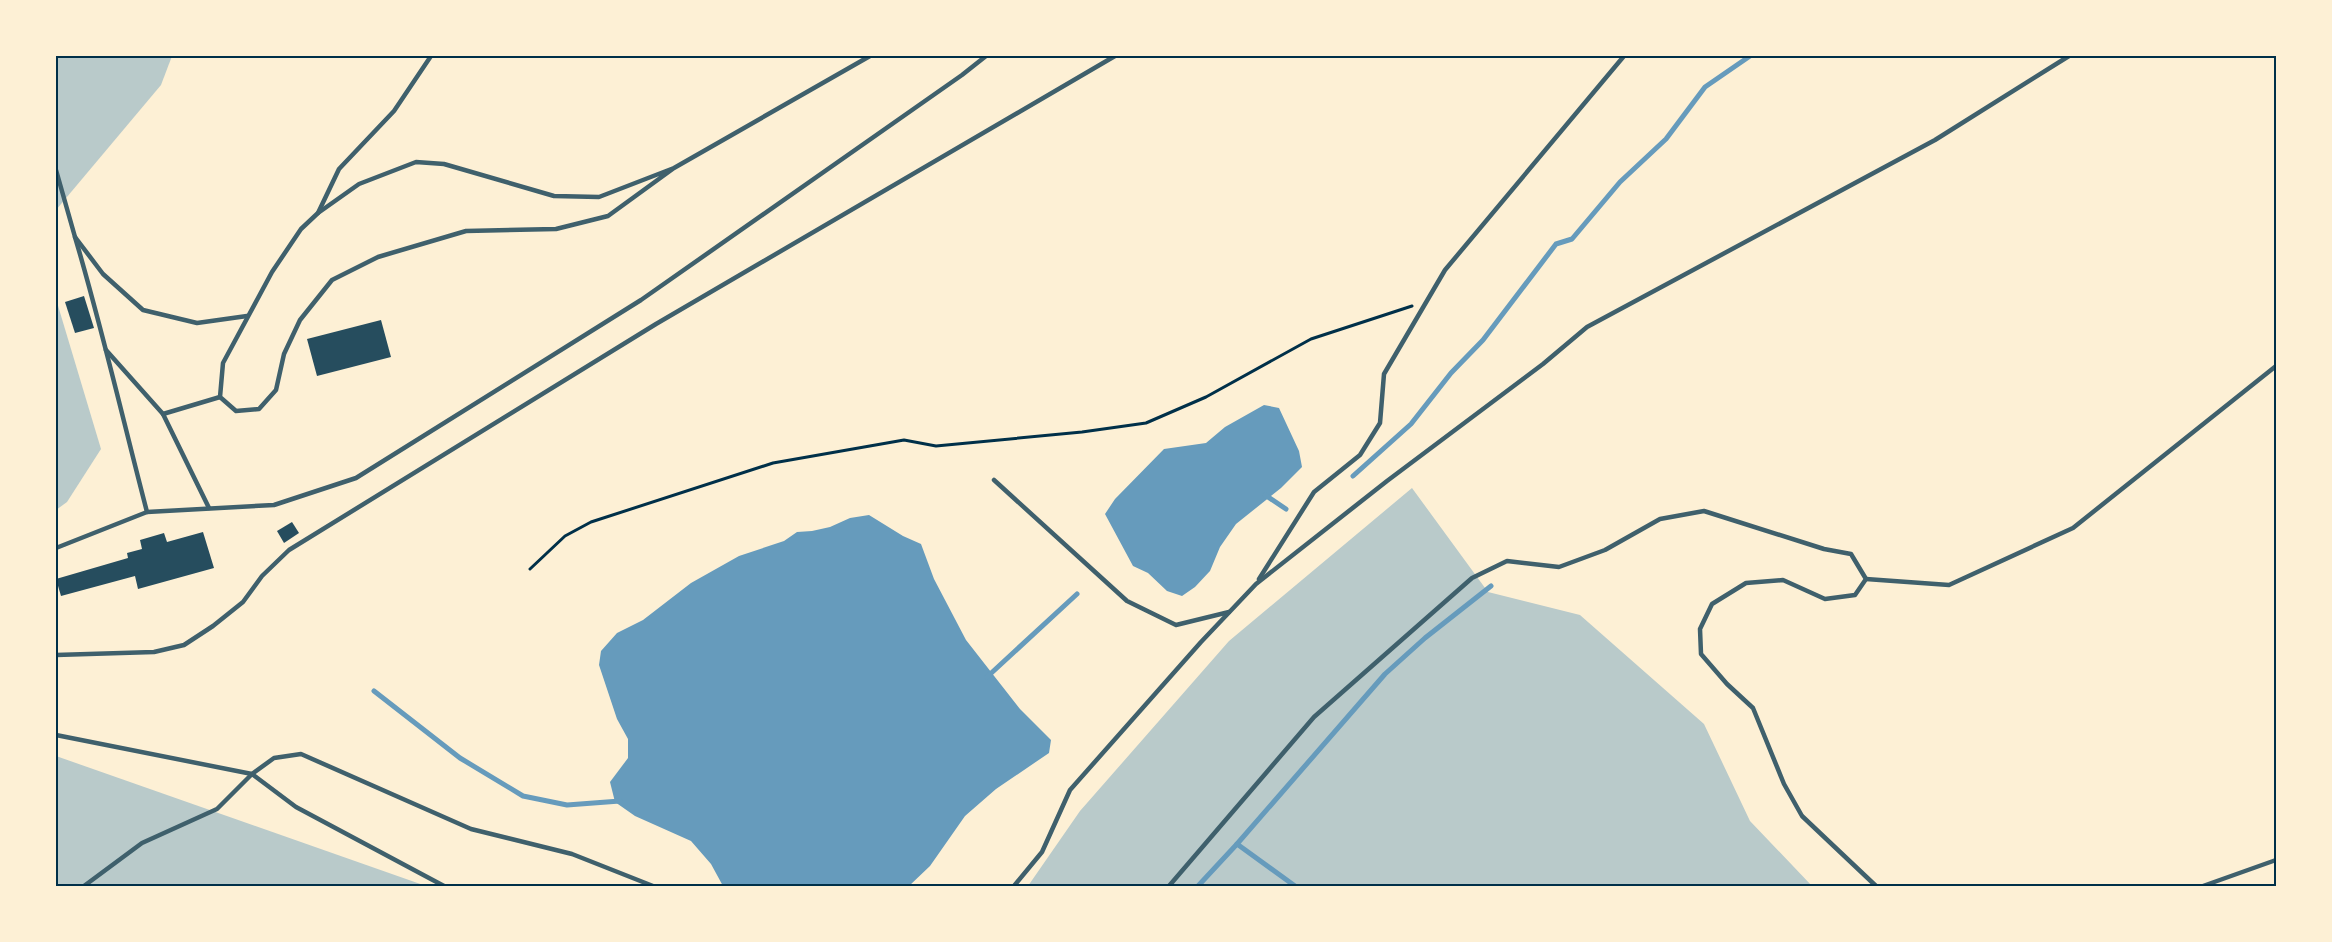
<svg xmlns="http://www.w3.org/2000/svg" width="2332" height="942" font-family="Jost,sans-serif">
  <style>
    .green { fill: #b9caca }
    .water { fill: #669bbc }
    .lines { fill: none; stroke-linecap: round; stroke-linejoin: round }
    .stream { stroke: #669bbc; stroke-width: 5 }
    .building { fill: #264d5e }
    .path { stroke: #003049; stroke-width: 3 }
    .service { stroke: #3f606c; stroke-width: 4.5 }
    .neatline { fill: none; stroke: #003049; stroke-width: 2 }
  </style>
  <rect width="100%" height="100%" fill="#fdf0d5"/>
  <g class="green">
    <polygon points="56,56 172,56 161,85 56,210"/>
    <polygon points="56,299 101,449 67,502 56,510"/>
    <polygon points="1412,488 1488,592 1580,615 1704,724 1750,821 1812,886 1028,886 1080,811 1229,641"/>
    <polygon points="56,756 426,886 56,886"/>
  </g>
  <g class="water">
    <polygon points="1264,405 1279,408 1299,451 1302,467 1281,488 1236,524 1220,547 1210,571 1195,587 1182,596 1167,591 1148,573 1133,566 1105,514 1115,499 1164,449 1206,443 1225,427"/>
    <polygon points="869,515 903,536 921,544 934,579 966,640 1020,709 1051,740 1049,753 996,789 965,816 930,866 909,886 723,886 711,864 691,841 635,816 615,802 610,782 628,758 628,739 617,719 599,665 601,651 617,633 643,620 691,583 739,556 784,541 797,532 812,531 830,527 850,518"/>
  </g>
  <g class="lines">
    <g class="stream">
      <polyline points="1353,476 1411,424 1451,373 1483,340 1556,244 1572,239 1620,182 1666,139 1705,87 1750,56"/>
      <polyline points="1265,495 1286,509"/>
      <polyline points="987,677 1077,594"/>
      <polyline points="374,691 460,758 523,796 567,805 620,801"/>
      <polyline points="1237,844 1385,674 1425,638 1491,586"/>
      <polyline points="1198,886 1237,844 1295,886"/>
    </g>
  </g>
  <g class="building">
    <polygon points="84,296 94,328 75,333 65,302"/>
    <polygon points="381,320 391,357 317,376 307,339"/>
    <polygon points="292,522 299,533 284,543 277,531"/>
    <polygon points="203,532 214,568 138,589 135,576 61,596 56,579 128,558 127,553 142,549 140,540 164,533 167,542"/>
  </g>
  <g class="lines">
    <polyline class="path" points="530,569 565,536 591,522 773,463 904,440 936,446 1082,432 1146,423 1206,397 1311,339 1412,306"/>
    <g class="service">
      <polyline points="674,168 599,197 554,196 444,164 416,162 359,184 318,213 301,229 272,272 223,363 220,397 236,411 259,409 276,390 284,354 300,320 332,280 378,257 466,231 556,229 608,216 674,168 870,56"/>
      <polyline points="56,170 75,237 103,274 143,310 197,323 247,316"/>
      <polyline points="318,213 339,169 394,111 431,56"/>
      <path d="M75 237C102 328 123 420 147 512"/>
      <polyline points="106,350 163,414 209,508"/>
      <polyline points="163,414 220,397"/>
      <polyline points="994,480 1127,601 1176,625 1229,612"/>
      <polyline points="56,548 147,512 274,505 356,478 641,300 962,75 986,56"/>
      <polyline points="1259,579 1314,492 1360,455 1380,423 1384,374 1445,270 1624,56"/>
      <polyline points="1866,579 1949,585 2073,528 2276,366"/>
      <polyline points="56,655 154,652 184,645 213,626 243,602 262,576 289,550 656,324 1115,56"/>
      <polyline points="56,735 252,774 296,807 444,886"/>
      <polyline points="84,886 142,843 217,809 252,774 274,758 301,754 471,829 572,854 653,886"/>
      <polyline points="1014,886 1042,852 1070,790 1201,642 1256,584 1387,481 1543,364 1587,327 1935,140 2069,56"/>
      <polyline points="1169,886 1314,717 1472,578 1507,561 1559,567 1605,550 1660,519 1704,511 1824,549 1851,554 1866,579 1855,595 1825,599 1783,580 1746,583 1712,604 1700,629 1701,654 1727,684 1753,708 1784,784 1802,816 1876,886"/>
      <polyline points="2203,886 2276,860"/>
    </g>
  </g>
  <rect width="2332" height="942" fill="none" stroke="#fdf0d5" stroke-width="114"/>
  <rect x="57" y="57" width="2218" height="828" class="neatline"/>
</svg>
